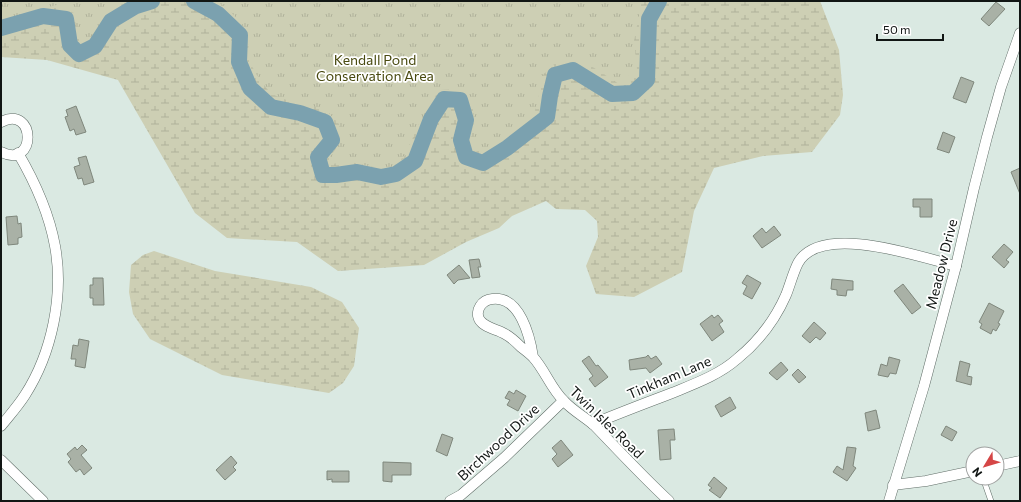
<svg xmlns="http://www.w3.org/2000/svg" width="1021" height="502" font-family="Commissioner,sans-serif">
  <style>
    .wetland { fill: url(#wetland-marsh) }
    .park { fill: url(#park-tufts) }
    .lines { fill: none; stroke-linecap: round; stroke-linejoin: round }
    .river { stroke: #7ba1af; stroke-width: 16 }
    .building { fill: #a9b1a6; stroke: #7f877c }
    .service-casing { stroke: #616e68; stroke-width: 6 }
    .minor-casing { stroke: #616e68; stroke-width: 11 }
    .service { stroke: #fff; stroke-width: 5 }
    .minor { stroke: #fff; stroke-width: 10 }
    .labels { text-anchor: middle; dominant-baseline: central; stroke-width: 3.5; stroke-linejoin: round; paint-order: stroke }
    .park-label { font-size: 14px; fill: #494a10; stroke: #fff }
    .street-label { font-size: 14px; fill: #111614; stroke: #fff }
  </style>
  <defs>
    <pattern id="wetland-marsh" width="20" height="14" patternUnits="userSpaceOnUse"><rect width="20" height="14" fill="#cdcfb4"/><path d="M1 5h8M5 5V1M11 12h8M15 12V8" fill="none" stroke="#afb19a"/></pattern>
    <pattern id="park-tufts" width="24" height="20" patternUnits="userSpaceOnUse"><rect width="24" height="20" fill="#cdcfb4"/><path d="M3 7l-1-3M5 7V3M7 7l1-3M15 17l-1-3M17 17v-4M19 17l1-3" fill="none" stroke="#afb19a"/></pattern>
  </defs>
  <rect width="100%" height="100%" fill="#dae9e2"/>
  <g class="wetland">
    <polygon points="11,1 820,1 839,50 843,95 840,115 812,152 763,156 714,168 694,211 682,272 634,297 596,294 586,266 598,237 597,221 585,210 556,209 546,201 512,216 499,228 466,242 424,265 338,271 297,242 227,238 195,213 118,80 47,60 1,57 1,6"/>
    <polygon points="154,251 215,271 311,287 342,302 359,328 354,366 343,383 329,393 222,375 150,339 133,314 129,292 131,265 143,255"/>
  </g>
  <g class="park">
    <polygon points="1,1 131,1 119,6 100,23 93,36 85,43 77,32 74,13 56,5 1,21"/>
    <polygon points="214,1 642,1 641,5 634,41 637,69 619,84 585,62 556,62 541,77 538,103 532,118 497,143 475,152 469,145 474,122 472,98 458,89 440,90 428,106 416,130 406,154 393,167 374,167 345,161 333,164 330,157 340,143 339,124 325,109 292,102 271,94 256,74 247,56 250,37 240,22 225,6"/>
  </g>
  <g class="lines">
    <g class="river">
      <polyline points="194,1 218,14 240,35 239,62 250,88 271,107 300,113 325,122 332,140 318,157 323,175 336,175 357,172 381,177 396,174 415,161 431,119 444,99 460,100 466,120 461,140 466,157 483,163 507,148 547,117 550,96 555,75 573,70 612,94 633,93 647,80 649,19 659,1"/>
      <polyline points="1,28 43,16 66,19 70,45 79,54 95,46 111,21 136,6 152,1"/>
    </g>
  </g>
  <g class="building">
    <polygon points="996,2 1005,9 989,26 981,19"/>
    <polygon points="961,77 974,82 966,103 953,98"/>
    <polygon points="76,106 86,132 76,135 74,129 70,131 65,117 68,116 66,110"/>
    <polygon points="943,132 955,137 949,153 937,149"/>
    <polygon points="86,156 94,182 84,185 82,178 78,179 74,167 80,165 78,158"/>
    <polygon points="1020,168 1020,194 1011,172"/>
    <polygon points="913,199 932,199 932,217 920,217 920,207 913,207"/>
    <polygon points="17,216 18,224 21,223 22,237 18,238 18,244 8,245 6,217"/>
    <polygon points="774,226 781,235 762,248 753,236 762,228 766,233"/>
    <polygon points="1004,244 1013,252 1006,260 1009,262 1004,268 992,257"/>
    <polygon points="479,259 481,267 478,267 480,277 472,278 469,260"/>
    <polygon points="459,265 470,278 458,280 454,284 447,275"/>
    <polygon points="747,275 761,283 752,299 743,294 747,286 742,283"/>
    <polygon points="93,278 103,278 104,305 93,305 93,298 90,298 90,285 93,285"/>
    <polygon points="832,279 853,281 853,290 847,290 846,296 837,295 837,290 831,289"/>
    <polygon points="903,284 921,307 912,314 894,291"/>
    <polygon points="989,303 1004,311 998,323 1000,324 996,331 993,329 991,334 980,328 982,324 979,322"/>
    <polygon points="712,315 714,318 718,315 723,321 719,324 724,332 712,341 700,324"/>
    <polygon points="814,322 826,333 820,340 816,337 810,343 802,336"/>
    <polygon points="79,339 89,341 85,368 75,366 76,359 71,359 73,345 78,346"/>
    <polygon points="648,355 651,359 656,356 662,364 650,373 646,368 630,370 629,360 646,357"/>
    <polygon points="589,356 596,366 598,365 608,377 595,387 589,379 593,376 582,361"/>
    <polygon points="889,357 900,360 896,374 890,373 888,377 878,375 881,364 887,366"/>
    <polygon points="960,361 970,364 967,376 972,377 971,385 956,381"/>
    <polygon points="781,362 788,370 777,380 769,373"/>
    <polygon points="798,369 806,377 799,383 792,375"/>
    <polygon points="516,390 526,396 518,411 507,405 510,400 505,398 509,391 514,394"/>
    <polygon points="730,397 736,408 721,417 715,406"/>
    <polygon points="876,410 880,428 868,431 865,413"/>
    <polygon points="946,426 957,432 952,441 941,435"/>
    <polygon points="674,429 675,440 670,440 671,459 660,460 658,430"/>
    <polygon points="442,434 453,438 447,456 436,451"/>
    <polygon points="561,440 573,455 558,467 552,459 557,454 552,448"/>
    <polygon points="82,445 87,450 81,455 92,468 84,475 80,469 76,472 68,462 71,459 67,454 75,447 77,450"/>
    <polygon points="847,447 856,448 853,466 856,468 847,481 833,472 837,466 843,470"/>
    <polygon points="231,456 237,463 233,467 236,470 225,480 216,470"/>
    <polygon points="383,462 411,463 411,475 392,475 392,482 383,481"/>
    <polygon points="327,471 349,471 349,482 332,482 332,479 327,480"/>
    <polygon points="714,477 727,488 720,498 709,490 712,488 708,485"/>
  </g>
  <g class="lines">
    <g class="service-casing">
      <polyline id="service" points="983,478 991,501"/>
    </g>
    <g class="minor-casing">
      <g id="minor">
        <path d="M1 122C36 104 37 170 1 152"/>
        <path d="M533 357C530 337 520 295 492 299 482 300 475 310 479 319 484 328 497 329 505 334 511 337 516 342 521 347 525 350 529 353 533 357 545 370 551 389 564 401 573 411 585 417 595 426 619 451 643 477 669 501"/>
        <path d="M593 424C619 413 646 403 672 393 694 384 719 375 737 359 758 342 775 320 786 295 790 285 793 273 798 263 821 222 920 257 956 266"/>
        <path d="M1 426C9 416 18 406 25 395 52 353 64 295 55 246 49 213 35 182 18 153"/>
        <polyline points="1,460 43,501"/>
        <polyline points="997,466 1020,461"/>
        <polyline points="893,485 926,481 973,471"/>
        <polyline points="450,501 461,495 504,458 563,401"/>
        <polyline points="889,501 924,386 956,266 974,188 987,137 1001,87 1020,33"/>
      </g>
    </g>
    <use href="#service" class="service"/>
    <use href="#minor" class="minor"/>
  </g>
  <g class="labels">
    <g class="park-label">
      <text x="375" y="59">Kendall Pond<tspan x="375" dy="16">Conservation Area</tspan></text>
    </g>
    <g class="street-label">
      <text transform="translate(941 264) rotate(-76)">Meadow Drive</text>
      <text transform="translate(669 377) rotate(-23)">Tinkham Lane</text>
      <text transform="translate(607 422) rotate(44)">Twin Isles Road</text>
      <text transform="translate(498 442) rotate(-43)">Birchwood Drive</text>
    </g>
  </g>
  <rect width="1021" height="502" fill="none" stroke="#111614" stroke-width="4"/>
  <g transform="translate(985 466) rotate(232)"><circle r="19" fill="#ffffff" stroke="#a0a2a1"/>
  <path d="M0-3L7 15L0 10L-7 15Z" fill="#d54646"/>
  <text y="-6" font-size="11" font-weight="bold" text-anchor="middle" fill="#111614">N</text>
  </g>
  <path d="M877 34v6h66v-6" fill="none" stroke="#111614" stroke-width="2"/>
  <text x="883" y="34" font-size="12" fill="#111614" stroke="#ffffff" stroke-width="3" paint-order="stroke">50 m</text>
</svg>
